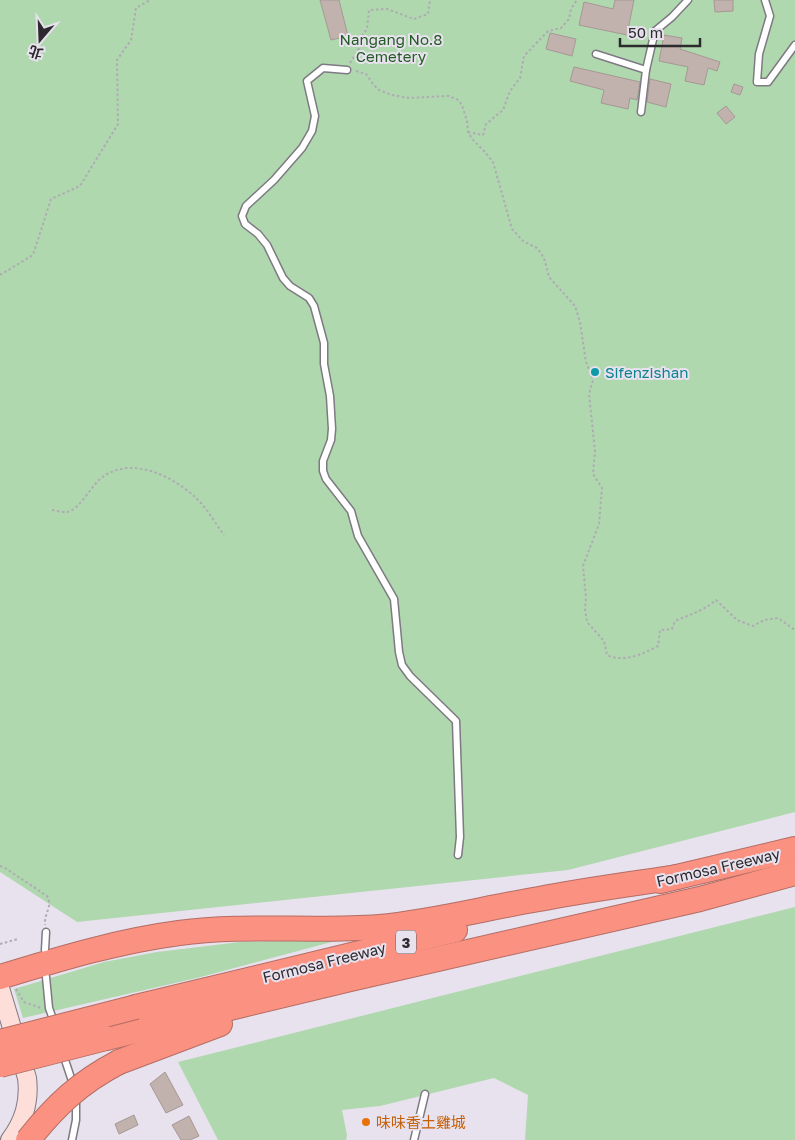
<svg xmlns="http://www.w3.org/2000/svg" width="795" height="1140" font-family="'Golos Text','Noto Sans TC',sans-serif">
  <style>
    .green { fill: #b0d8ae }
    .building { fill: #c1b2ae; stroke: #a69894 }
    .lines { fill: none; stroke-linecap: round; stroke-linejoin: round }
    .service-casing { stroke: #7f7984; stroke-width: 9 }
    .secondary-casing { stroke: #7f7984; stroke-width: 20 }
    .motorway-casing { stroke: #b36d64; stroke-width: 26 }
    .path { stroke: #afaab4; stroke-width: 2; stroke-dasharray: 2.5 2.5; stroke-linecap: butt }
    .service { stroke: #fff; stroke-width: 6 }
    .secondary { stroke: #feded9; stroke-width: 18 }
    .motorway { stroke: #fb9181; stroke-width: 24 }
    .motorway-bridge-casing { stroke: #b36d64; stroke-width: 26; stroke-linecap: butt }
    .motorway-bridge { stroke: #fb9181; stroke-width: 24 }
    .culture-dot { fill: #0f9aa8; stroke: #e8e2ee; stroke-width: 2 }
    .food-dot { fill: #e8710a; stroke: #e8e2ee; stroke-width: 2 }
    .labels { text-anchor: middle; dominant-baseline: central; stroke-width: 4; stroke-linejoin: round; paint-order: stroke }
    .shield { fill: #e8e2ee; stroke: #646168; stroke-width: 1 }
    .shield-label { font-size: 14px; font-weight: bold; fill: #2c2a2e }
    .park-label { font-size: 15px; fill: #225b23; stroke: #e8e2ee }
    .culture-label { font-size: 15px; fill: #0d838f; stroke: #e8e2ee; text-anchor: start }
    .street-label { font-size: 15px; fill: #2c2a2e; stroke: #e8e2ee }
    .food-label { font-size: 15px; fill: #c56008; stroke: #e8e2ee; text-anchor: start }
  </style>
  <rect width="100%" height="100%" fill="#e8e2ee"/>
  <g class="green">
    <polygon points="0,0 795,0 795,812 568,870 77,922 0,872"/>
    <polygon points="795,907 795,1140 525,1140 528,1095 494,1078 380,1106 342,1110 347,1135 346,1140 218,1140 178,1062"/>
    <polygon points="339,940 197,978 23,1018 14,989 104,962 157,952 240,942"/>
  </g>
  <g class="building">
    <polygon points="320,0 339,0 348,36 331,40"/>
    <polygon points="615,0 634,0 627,35 579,25 584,2 613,9"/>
    <polygon points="714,0 733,0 733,11 715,12"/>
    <polygon points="550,33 576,39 572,56 546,49"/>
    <polygon points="664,35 682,38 680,49 720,62 717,71 708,68 704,85 685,81 688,67 659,61"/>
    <polygon points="574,67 640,82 637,100 630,98 628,109 601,103 604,90 570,81"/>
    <polygon points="650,79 671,84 666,107 647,102"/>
    <polygon points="734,84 743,87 740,95 731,92"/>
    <polygon points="726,106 735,117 726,124 717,113"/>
    <polygon points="165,1072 183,1105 166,1113 150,1084"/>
    <polygon points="134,1115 138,1125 119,1134 115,1124"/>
    <polygon points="189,1116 199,1136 190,1140 181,1140 172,1125"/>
  </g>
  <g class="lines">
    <g class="service-casing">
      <g id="service">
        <polyline points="765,0 770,16 759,54 757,82 768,82 795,45"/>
        <polyline points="596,54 646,70"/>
        <polyline points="347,70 323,68 307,81 315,116 312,131 302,148 274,180 246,206 242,216 245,224 258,234 267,245 283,278 290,286 309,298 314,306 324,343 324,364 330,396 332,429 331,440 323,461 323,471 326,479 351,511 358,536 394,599 399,652 402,665 410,676 456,721 460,837 458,855"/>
        <polyline points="641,112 646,70 655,31 672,17 688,0"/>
        <polyline points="45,950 46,932"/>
        <polyline points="46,977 49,1008 54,1022"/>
        <polyline points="63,1054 74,1087"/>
        <polyline points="72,1140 76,1120 76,1097"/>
        <polyline points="414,1140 425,1094"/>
      </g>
    </g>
    <g class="secondary-casing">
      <path id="secondary" d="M0 988 27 1078C30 1102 24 1121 10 1140"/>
    </g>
    <g class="motorway-casing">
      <g id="motorway">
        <polyline points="660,881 795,849"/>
        <path d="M0 977C59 959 118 941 179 933 245 924 313 932 379 927 433 922 485 908 539 899 584 890 631 884 677 877"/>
        <polyline points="136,1007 455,930"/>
        <polyline points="106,1038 350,979 700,899 795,873"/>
        <polyline points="119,1062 220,1024"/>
      </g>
    </g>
    <g class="path">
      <polyline points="350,63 360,47 361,37 367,29 369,10 387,9 414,19 428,14 430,0"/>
      <path d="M356 71 366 74 373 84 379 90 392 95 409 98 449 96 458 100 462 105 467 121 468 132 472 139 484 151 493 162 512 229 523 241 537 248 544 258 549 277 575 306 580 322 586 362 593 380 589 394 595 451 593 474 602 488 599 524 583 566 586 598 585 609 587 622 604 641 607 655C624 663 643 654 658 646L660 630 672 629 675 621C691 614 703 611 716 600L737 620 753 626 764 620 778 618 795 630"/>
      <polyline points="468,132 483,135 486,124 503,110 510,91 520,78 524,56 548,31 561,28 569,19 571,9 577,0"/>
      <polyline points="0,275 33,255 51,199 80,186 118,124 117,60 131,40 136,8 150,0"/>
      <path d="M52 510C57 511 63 512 67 512 78 511 91 487 99 480 128 454 172 475 196 498 207 508 215 523 224 535"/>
      <path d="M0 866 5 868 47 896C53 907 44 913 45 925"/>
      <polyline points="0,944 18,939"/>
      <polyline points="16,989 24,1002 41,1008"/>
    </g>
    <use href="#service" class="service"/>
    <use href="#secondary" class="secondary"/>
    <use href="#motorway" class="motorway"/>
    <g class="motorway-bridge-casing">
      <g id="motorway-bridge">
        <polyline points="0,1042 136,1007"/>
        <polyline points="0,1065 106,1038"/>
        <path d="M28 1140C56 1105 79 1083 119 1062"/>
      </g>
    </g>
    <use href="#motorway-bridge" class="motorway-bridge"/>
  </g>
  <circle class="culture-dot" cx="595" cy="372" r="5"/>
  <circle class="food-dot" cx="366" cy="1122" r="5"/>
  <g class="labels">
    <rect class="shield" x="396" y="930.5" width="20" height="23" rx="4"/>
    <g class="shield-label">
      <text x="406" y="942">3</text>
    </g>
    <g class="park-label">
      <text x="391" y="39">Nangang No.8<tspan x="391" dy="17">Cemetery</tspan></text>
    </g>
    <g class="culture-label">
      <text x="605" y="372">Sifenzishan</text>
    </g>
    <g class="street-label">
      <text transform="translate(718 867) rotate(-13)">Formosa Freeway</text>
      <text transform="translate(324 962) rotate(-14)">Formosa Freeway</text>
    </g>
    <g class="food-label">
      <text x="376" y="1122">味味香土雞城</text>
    </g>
  </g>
  <g transform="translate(40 40) rotate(199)" stroke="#e8e2ee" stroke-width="4" paint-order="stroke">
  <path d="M0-4L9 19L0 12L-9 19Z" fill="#2c2a2e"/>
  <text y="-8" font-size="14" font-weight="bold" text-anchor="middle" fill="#2c2a2e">北</text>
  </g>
  <path d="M620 38v8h80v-8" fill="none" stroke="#2c2a2e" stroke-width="2.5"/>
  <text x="628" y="38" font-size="15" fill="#2c2a2e" stroke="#e8e2ee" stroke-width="4" paint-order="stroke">50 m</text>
</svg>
